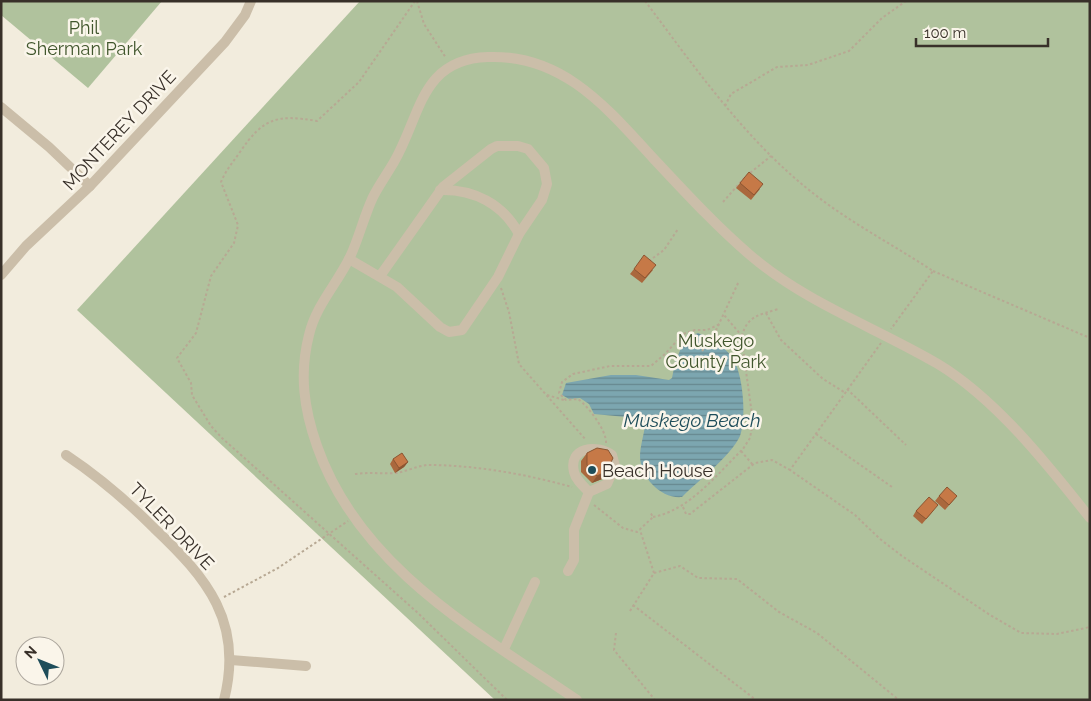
<svg xmlns="http://www.w3.org/2000/svg" width="1091" height="701" font-family="Raleway,sans-serif">
  <style>
    .park { fill: #b0c29d }
    .water { fill: url(#water-rules) }
    .lines { fill: none; stroke-linecap: round; stroke-linejoin: round }
    .path { stroke: #b7a893; stroke-width: 2; stroke-dasharray: 2.5 2.5; stroke-linecap: butt }
    .minor { stroke: #cbbea9; stroke-width: 10 }
    .wall { fill: #aa683d }
    .shaded-wall { fill: #8b5532 }
    .building { fill: #c67947; stroke: #8b5532 }
    .poi-dot { fill: #1e4d5a; stroke: #faf5ea; stroke-width: 2 }
    .labels { text-anchor: middle; dominant-baseline: central; stroke-width: 5; stroke-linejoin: round; paint-order: stroke }
    .park-label { font-size: 18px; fill: #40562c; stroke: #faf5ea }
    .street-label { font-size: 18px; fill: #383029; stroke: #faf5ea }
    .poi-label { font-size: 18px; fill: #383029; stroke: #faf5ea; text-anchor: start }
    .water-label { font-size: 19px; font-style: italic; fill: #1e4d5a; stroke: #faf5ea }
  </style>
  <defs>
    <pattern id="water-rules" width="6" height="5" patternUnits="userSpaceOnUse" patternTransform="scale(1.25)"><rect width="6" height="5" fill="#7ca6b0"/><path d="M0 2.5h6" fill="none" stroke="#67888f"/></pattern>
  </defs>
  <rect width="100%" height="100%" fill="#f2ecdd"/>
  <g class="park">
    <polygon points="1,1 162,1 88,88 1,15"/>
    <polygon points="360,1 1090,1 1090,700 495,700 77,310"/>
  </g>
  <path class="water" d="M698 333C708 337 725 347 732 357 743 372 747 418 740 436 730 457 699 480 682 497 661 499 641 478 640 457 640 446 644 435 645 425L626 417 594 414 589 404 580 398 569 399 562 395 566 383 611 375H636L669 380 672 378 675 363 685 338Z"/>
  <g class="lines">
    <g class="path">
      <path d="M415 1 359 82 317 121C277 114 263 118 240 152 233 162 226 170 221 182L238 225 234 243 211 276 196 333 177 358 191 383 192 395 211 426 222 438 419 614 507 700"/>
      <polyline points="417,1 424,24 446,58"/>
      <path d="M645 1C697 70 748 144 818 197 853 224 895 246 933 271L891 329"/>
      <polyline points="725,106 731,94 777,67 808,65 849,51 882,18 906,1"/>
      <polyline points="723,202 745,177 771,156"/>
      <polyline points="649,261 664,250 678,229"/>
      <polyline points="933,271 1090,338"/>
      <polyline points="501,288 509,312 519,364 586,440"/>
      <polyline points="766,313 781,340 823,379 844,392"/>
      <path d="M742 336C747 316 759 315 778 309"/>
      <polyline points="881,343 790,470 855,515 880,539 902,556 990,615 1021,633 1057,634 1090,627"/>
      <polyline points="702,351 711,341 739,281"/>
      <polyline points="847,389 906,445"/>
      <polyline points="547,395 564,400"/>
      <polyline points="816,434 892,487"/>
      <path d="M606 443C607 431 588 406 578 399L566 400 559 393 562 382 573 374 610 366H651L666 353 683 334 695 330H707L720 324"/>
      <polyline points="741,451 753,465"/>
      <path d="M355 474C369 472 383 474 397 473 407 471 417 466 427 465 475 465 525 474 572 487"/>
      <polyline points="594,505 623,528 637,532 653,517 650,512"/>
      <polyline points="683,507 686,514 690,514 755,463 772,460 790,470"/>
      <path d="M653 517C690 510 717 474 743 449L750 438 753 422 743 349 742 336 724 315"/>
      <polyline points="654,573 680,566 698,578 737,579 779,612 817,633 899,700"/>
      <polyline points="224,597 278,568 348,521"/>
      <polyline points="633,605 756,700"/>
      <polyline points="630,611 654,573 640,530"/>
      <polyline points="616,633 614,650 655,700"/>
    </g>
    <g class="minor">
      <polyline points="1,107 49,147 90,186"/>
      <path d="M440 190C474 189 503 204 519 234"/>
      <polyline points="349,259 397,287 440,327 449,332 462,330 498,277 519,234 542,200 547,184 544,168 528,149 518,146 497,146 491,149 443,187 380,276"/>
      <polyline points="1,275 26,246 90,186 225,42 245,15 251,1"/>
      <path d="M66 455C99 477 126 500 154 528 207 578 244 622 224 700"/>
      <path d="M568 571 574 560V530L589 492 607 484 615 466 612 455C597 444 568 447 574 472 576 480 583 486 589 492"/>
      <polyline points="504,649 535,582"/>
      <polyline points="231,660 306,666"/>
      <path d="M577 700C476 631 359 567 317 446 304 409 299 374 309 335 316 305 337 284 350 257 359 238 364 216 373 197 379 185 387 174 394 162 421 116 420 59 488 57 563 54 607 108 653 158 684 191 716 226 750 255 806 303 875 327 938 364 996 399 1048 465 1090 518"/>
    </g>
  </g>
  <g class="wall">
    <polygon points="740,183 760,189 751,200 736,188"/>
    <polygon points="634,269 653,270 642,283 630,274"/>
    <polygon points="587,453 602,479 592,483 581,472 581,461"/>
    <polygon points="393,459 408,462 404,467 395,473 390,464"/>
    <polygon points="939,496 957,496 945,510 935,501"/>
    <polygon points="934,510 922,524 913,516 916,511"/>
  </g>
  <g class="shaded-wall">
    <polygon points="408,462 404,467 395,473 399,468"/>
    <polygon points="607,471 602,479 592,483 597,476"/>
  </g>
  <g class="building">
    <polygon points="749,172 763,184 754,195 740,183"/>
    <polygon points="644,255 656,265 645,278 634,269"/>
    <polygon points="597,448 608,450 613,458 607,471 597,476 587,465 587,453"/>
    <polygon points="402,453 408,462 399,468 393,459"/>
    <polygon points="947,487 957,496 949,505 939,496"/>
    <polygon points="929,497 938,505 926,519 916,511"/>
  </g>
  <circle class="poi-dot" cx="592" cy="470" r="5"/>
  <g class="labels">
    <g class="park-label">
      <text x="84" y="27">Phil<tspan x="84" dy="21">Sherman Park</tspan></text>
      <text x="716" y="340">Muskego<tspan x="716" dy="21">County Park</tspan></text>
    </g>
    <g class="street-label">
      <text transform="translate(119 130) rotate(-47)">MONTEREY DRIVE</text>
      <text transform="translate(172 526) rotate(46)">TYLER DRIVE</text>
    </g>
    <g class="poi-label">
      <text x="602" y="470">Beach House</text>
    </g>
    <g class="water-label">
      <text x="692" y="420">Muskego Beach</text>
    </g>
  </g>
  <rect width="1091" height="701" fill="none" stroke="#383029" stroke-width="5"/>
  <g transform="translate(40 661) rotate(313)"><circle r="24" fill="#faf5ea" stroke="#aca69d"/>
  <path d="M0-4L9 19L0 12L-9 19Z" fill="#1e4d5a"/>
  <text y="-8" font-size="14" font-weight="bold" text-anchor="middle" fill="#383029">N</text>
  </g>
  <path d="M916 38v8h132v-8" fill="none" stroke="#383029" stroke-width="2.5"/>
  <text x="924" y="38" font-size="15" fill="#383029" stroke="#faf5ea" stroke-width="4" paint-order="stroke">100 m</text>
</svg>
